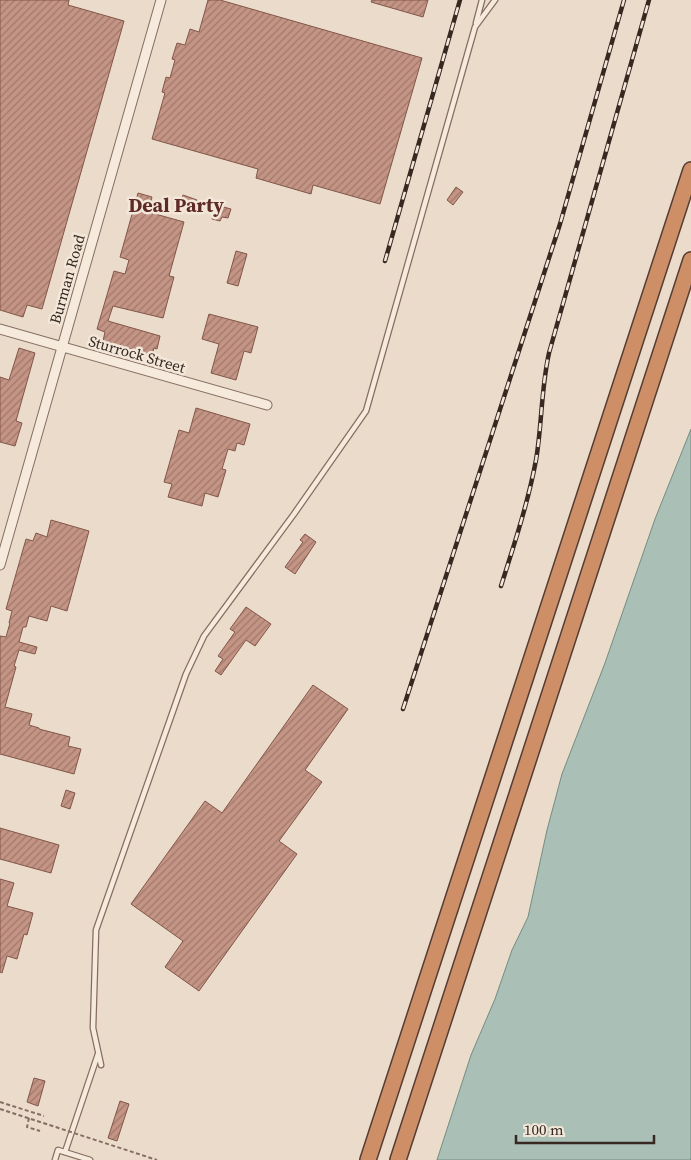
<svg xmlns="http://www.w3.org/2000/svg" width="691" height="1160" font-family="'Source Serif 4',serif">
  <style>
    .water { fill: #aabfb6; stroke: #728d82 }
    .building { fill: url(#building-hatch); stroke: #825649 }
    .lines { fill: none; stroke-linecap: round; stroke-linejoin: round }
    .service-casing { stroke: #856e61; stroke-width: 7 }
    .minor-casing { stroke: #856e61; stroke-width: 11 }
    .motorway-casing { stroke: #543d34; stroke-width: 18 }
    .path { stroke: #856e61; stroke-width: 2; stroke-dasharray: 4 2.5; stroke-linecap: butt }
    .service { stroke: #f6eadd; stroke-width: 4.5 }
    .minor { stroke: #f6eadd; stroke-width: 9 }
    .motorway { stroke: #cf8f66; stroke-width: 15 }
    .rail-casing { stroke: #372922; stroke-width: 4.5 }
    .rail { stroke: #f2e7d9; stroke-width: 2.5; stroke-dasharray: 8; stroke-linecap: butt }
    .path-bridge { stroke: #856e61; stroke-width: 2; stroke-dasharray: 4 2.5; stroke-linecap: butt }
    .labels { text-anchor: middle; dominant-baseline: central; stroke-width: 5; stroke-linejoin: round; paint-order: stroke }
    .street-label { font-size: 15px; fill: #372922; stroke: #f2e7d9 }
    .district-label { font-size: 20px; font-weight: bold; fill: #5f2926; stroke: #f2e7d9 }
  </style>
  <defs>
    <pattern id="building-hatch" width="6" height="6" patternUnits="userSpaceOnUse" patternTransform="scale(1.25)"><rect width="6" height="6" fill="#c49485"/><path d="M-1 1l2-2M0 6l6-6M5 7l2-2" fill="none" stroke="#a0796c"/></pattern>
  </defs>
  <rect width="100%" height="100%" fill="#eadbca"/>
  <polygon class="water" points="691,429 691,1160 437,1160 471,1055 495,999 512,950 528,917 547,830 562,774 605,663 655,519"/>
  <g class="building">
    <polygon points="0,0 69,0 68,5 124,21 42,309 27,305 23,317 0,310"/>
    <polygon points="208,0 220,0 422,58 380,204 313,185 311,194 256,178 258,169 152,139 165,93 162,92 166,77 170,78 175,60 172,59 177,43 185,45 190,29 199,32"/>
    <polygon points="372,0 428,0 423,17 371,2"/>
    <polygon points="456,187 463,192 453,205 447,200"/>
    <polygon points="138,193 152,197 148,212 184,222 169,276 174,277 163,318 113,306 108,321 160,336 157,349 154,348 152,355 103,341 105,332 97,329 114,271 125,274 129,260 120,257"/>
    <polygon points="183,195 197,200 194,208 180,205"/>
    <polygon points="216,205 231,209 228,218 222,217 220,221 212,219"/>
    <polygon points="236,251 247,254 238,286 227,283"/>
    <polygon points="209,314 258,327 251,353 244,351 236,380 211,373 219,344 202,339"/>
    <polygon points="19,348 35,353 16,421 22,423 15,446 0,442 0,377 9,380"/>
    <polygon points="196,408 250,424 244,445 237,443 235,451 228,449 222,469 226,470 218,497 205,493 202,506 168,497 172,484 164,482 179,430 189,433"/>
    <polygon points="51,520 89,531 67,611 51,606 47,621 29,616 26,627 23,627 19,642 37,647 35,654 19,650 14,666 16,667 5,707 32,714 29,725 39,728 39,729 70,737 68,746 81,749 74,774 0,754 0,636 6,637 10,623 9,623 12,611 6,609 26,539 33,541 36,533 47,537"/>
    <polygon points="305,534 316,542 295,574 285,567 303,542 300,540"/>
    <polygon points="246,607 271,624 255,646 246,640 221,675 215,671 223,659 218,656 235,632 230,629"/>
    <polygon points="313,685 348,709 305,770 322,782 279,841 297,854 199,991 165,967 183,941 131,904 205,801 222,813"/>
    <polygon points="66,790 75,793 70,809 61,806"/>
    <polygon points="0,828 59,845 51,873 0,859"/>
    <polygon points="0,879 14,883 7,906 33,913 27,935 24,934 17,959 7,956 2,973 0,972"/>
    <polygon points="34,1078 45,1081 38,1106 27,1102"/>
    <polygon points="120,1101 129,1104 117,1141 108,1138"/>
  </g>
  <g class="lines">
    <g class="service-casing">
      <g id="service">
        <polyline points="476,23 482,0"/>
        <polyline points="101,1065 93,1028 96,930 186,674 204,636 294,514 366,411 475,27 495,0"/>
        <polyline points="65,1152 98,1054"/>
        <polyline points="55,1160 58,1150 90,1160"/>
      </g>
    </g>
    <g class="minor-casing">
      <g id="minor">
        <polyline points="0,329 267,405"/>
        <polyline points="0,565 161,0"/>
      </g>
    </g>
    <g class="motorway-casing">
      <g id="motorway">
        <polyline points="368,1160 691,170"/>
        <polyline points="398,1160 691,260"/>
      </g>
    </g>
    <g class="path">
      <polyline points="0,1102 44,1116"/>
      <polyline points="29,1118 27,1127 40,1131"/>
    </g>
    <use href="#service" class="service"/>
    <use href="#minor" class="minor"/>
    <use href="#motorway" class="motorway"/>
    <g class="rail-casing">
      <g id="rail">
        <polyline points="385,261 460,0"/>
        <path d="M501 586C514 545 528 503 536 460 542 425 541 389 549 353L649 0"/>
        <polyline points="403,709 560,224 624,0"/>
      </g>
    </g>
    <use href="#rail" class="rail"/>
    <polyline class="path-bridge" points="0,1109 157,1160"/>
  </g>
  <g class="labels">
    <g class="street-label">
      <text transform="translate(67 279) rotate(-74)">Burman Road</text>
      <text transform="translate(137 354) rotate(16)">Sturrock Street</text>
    </g>
    <g class="district-label">
      <text x="176" y="205">Deal Party</text>
    </g>
  </g>
  <path d="M516 1135v8h138v-8" fill="none" stroke="#372922" stroke-width="2.5"/>
  <text x="524" y="1135" font-size="15" fill="#372922" stroke="#f2e7d9" stroke-width="4" paint-order="stroke">100 m</text>
</svg>
